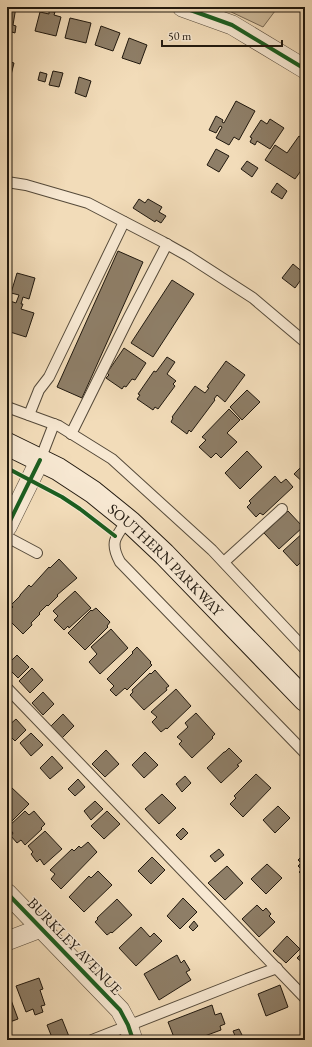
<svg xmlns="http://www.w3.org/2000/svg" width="312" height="1047" font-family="'EB Garamond',serif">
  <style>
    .green { fill: #cebb9c; stroke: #786a56 }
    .building { fill: #8e7e67; stroke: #21190f }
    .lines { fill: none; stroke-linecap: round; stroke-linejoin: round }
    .lane-casing { stroke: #554a3a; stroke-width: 12 }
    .street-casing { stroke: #554a3a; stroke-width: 20 }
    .secondary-casing { stroke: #21190f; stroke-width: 24 }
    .lane { stroke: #f7e8d2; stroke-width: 10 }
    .street { stroke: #f7e8d2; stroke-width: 19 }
    .secondary { stroke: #f7e8d2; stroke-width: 22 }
    .cycleway-casing { stroke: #f7e8d2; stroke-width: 6 }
    .cycleway { stroke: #1b5e20; stroke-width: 4 }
    .labels { text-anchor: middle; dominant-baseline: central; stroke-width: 3; stroke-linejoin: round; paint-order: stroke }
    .street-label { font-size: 15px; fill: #21190f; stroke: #f7e8d2 }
  </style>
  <rect width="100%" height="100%" fill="#f2dcb9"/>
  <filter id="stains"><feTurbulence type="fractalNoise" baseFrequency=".005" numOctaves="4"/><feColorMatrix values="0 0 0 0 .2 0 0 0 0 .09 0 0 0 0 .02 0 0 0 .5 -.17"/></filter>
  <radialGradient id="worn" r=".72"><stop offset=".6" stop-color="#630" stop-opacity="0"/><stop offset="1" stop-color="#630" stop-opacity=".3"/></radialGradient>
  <polygon class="green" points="229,7 278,7 263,27 227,10"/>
  <g class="building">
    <polygon points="7,7 16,7 13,25 16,26 15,33 12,32 10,37 7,37"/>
    <polygon points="49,11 55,12 54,15 61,17 56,36 35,31 40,12 49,14"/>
    <polygon points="70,18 91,23 86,43 65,38"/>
    <polygon points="101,26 120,33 113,51 95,45"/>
    <polygon points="129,38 147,45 140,64 122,58"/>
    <polygon points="7,61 14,63 10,79 7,78"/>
    <polygon points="53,71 63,73 59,87 49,85"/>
    <polygon points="40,72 47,74 45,82 38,80"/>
    <polygon points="79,77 91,81 86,97 75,93"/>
    <polygon points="236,101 255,111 239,140 234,137 229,145 216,138 222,127 220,126 216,133 209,130 216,116 223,120 222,122 224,123"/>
    <polygon points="270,119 284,128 270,149 257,141 255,145 250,142 252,138 250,137 261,120 267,124"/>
    <polygon points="299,136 305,140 305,165 295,179 265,160 275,145 287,153"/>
    <polygon points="216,149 229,156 219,172 207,165"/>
    <polygon points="247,161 258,168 252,177 241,169"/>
    <polygon points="277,183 287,191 282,199 271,192"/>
    <polygon points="139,199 145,203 148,199 162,207 159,212 166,216 161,223 156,220 155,222 133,208"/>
    <polygon points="118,251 143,262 82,398 57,387"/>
    <polygon points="293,264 305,274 295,288 282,278"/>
    <polygon points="17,273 35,278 29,299 23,297 21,304 23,304 21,309 34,313 26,337 7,331 7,310 10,301 16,303 19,295 11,293"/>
    <polygon points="172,280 194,294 153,357 131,343"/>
    <polygon points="124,348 146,363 135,380 132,379 126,387 124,386 122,389 106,378 109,375 107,373"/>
    <polygon points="167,357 175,362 167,374 176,381 173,384 175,386 158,409 155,407 153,410 137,399 140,395 138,394 154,371 156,372"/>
    <polygon points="226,361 245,375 225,402 217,395 214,399 215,400 191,432 189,430 187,434 171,422 173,418 172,417 195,386 205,393 209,388 207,387"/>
    <polygon points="247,390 260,402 242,420 230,407"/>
    <polygon points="229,409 240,420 227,433 237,442 221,458 216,453 211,458 199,447 206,440 202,437"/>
    <polygon points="247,451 262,467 240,489 225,473"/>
    <polygon points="305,463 305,484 294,474"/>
    <polygon points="275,476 281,483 286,479 293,487 263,515 260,513 256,517 247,507 251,503 249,501"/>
    <polygon points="288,511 303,527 279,549 264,533"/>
    <polygon points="305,531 305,558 297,566 283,551"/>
    <polygon points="59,559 77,578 57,595 58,596 48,606 47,605 39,613 40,614 31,623 32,625 23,634 7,618 7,613 13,607 11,605 20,596 20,595 29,585 31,587 49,567 50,568"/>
    <polygon points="305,566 305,577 300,572"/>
    <polygon points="75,591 91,608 69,628 68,626 64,630 54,620 58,616 53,611"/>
    <polygon points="96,608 110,622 107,626 108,627 85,650 68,633 91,610 92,611"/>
    <polygon points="111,629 128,648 100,674 89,662 97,654 91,647"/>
    <polygon points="137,647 151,662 150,663 152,665 127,690 125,688 116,696 110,690 114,686 107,679 133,653 132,652"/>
    <polygon points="17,655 29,667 18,678 7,667 7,665"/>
    <polygon points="32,668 43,680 30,693 19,681"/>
    <polygon points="155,670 169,686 166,688 167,690 144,710 130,695 133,692 132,690 150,673 151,674"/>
    <polygon points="176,689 191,706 167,729 166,728 161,732 152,722 157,717 151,712"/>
    <polygon points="43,692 54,704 43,715 32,703"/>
    <polygon points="196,713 215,734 212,737 213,738 192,758 179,744 182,741 177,737 188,727 185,723"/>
    <polygon points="63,714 74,726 62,738 51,726"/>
    <polygon points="16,719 26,730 15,741 7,733 7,727"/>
    <polygon points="31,733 43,745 31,756 20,743"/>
    <polygon points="229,748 242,761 237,765 239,766 221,783 207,768 224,752 225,752"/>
    <polygon points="106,750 119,764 105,777 92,764"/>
    <polygon points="145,752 158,765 144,778 132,765"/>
    <polygon points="52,756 63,768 50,779 40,768"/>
    <polygon points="256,774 271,788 243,817 230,804 236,798 234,796"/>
    <polygon points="185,776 191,783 182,792 176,784"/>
    <polygon points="78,779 85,787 75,796 68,789"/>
    <polygon points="11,787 29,804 7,826 7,791"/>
    <polygon points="162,794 176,808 159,824 145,809"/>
    <polygon points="95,801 103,809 91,820 84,811"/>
    <polygon points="278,806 290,818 275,833 263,820"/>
    <polygon points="25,811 29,815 34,811 45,824 41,828 42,829 25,845 21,840 17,843 11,836 13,833 8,827"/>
    <polygon points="107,811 120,824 104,839 91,826"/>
    <polygon points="183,828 188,833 181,840 176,835"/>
    <polygon points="45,831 62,849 44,865 40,859 37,862 31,854 33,852 28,846"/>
    <polygon points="88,842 97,852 61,889 51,879 55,874 50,870 72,849 74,851 79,846 81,848"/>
    <polygon points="219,849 224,855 215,862 210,856"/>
    <polygon points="305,853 305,878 299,872 302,870 298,866 301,863 298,860"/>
    <polygon points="152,857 165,870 151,884 138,871"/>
    <polygon points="267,864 282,878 266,894 251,879"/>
    <polygon points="227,866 243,883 225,900 208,883"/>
    <polygon points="98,871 112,885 84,912 69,897 89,876 91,878"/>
    <polygon points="183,898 197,912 180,929 167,916"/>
    <polygon points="117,899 132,915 112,933 111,932 107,935 95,922 98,919 97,918"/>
    <polygon points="257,905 263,911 266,908 271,914 269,916 275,922 259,937 242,919"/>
    <polygon points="194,921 198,926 193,931 189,927"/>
    <polygon points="141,927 150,937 154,933 162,941 136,966 119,948"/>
    <polygon points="287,936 300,949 286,963 273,951"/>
    <polygon points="305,950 305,965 297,958"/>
    <polygon points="177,955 181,963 184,960 190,970 186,972 191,980 159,1000 144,974"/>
    <polygon points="39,978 43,989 40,990 45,1005 41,1006 43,1012 35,1015 33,1009 26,1012 16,986"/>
    <polygon points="280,985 288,1007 266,1016 258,994"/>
    <polygon points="7,989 18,1019 7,1023"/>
    <polygon points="212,1005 215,1015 221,1013 225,1024 220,1026 221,1030 194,1040 175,1040 168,1022"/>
    <polygon points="62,1019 70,1039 66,1040 53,1040 47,1025"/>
    <polygon points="239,1029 242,1035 236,1038 233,1031"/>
  </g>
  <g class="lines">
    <g class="lane-casing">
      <g id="lane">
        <polyline points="7,182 26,185 88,203 163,242 188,256 253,298 305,342"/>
        <polyline points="7,407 59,426 112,459 212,550 305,649"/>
        <polyline points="29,415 39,390 49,377 124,222"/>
        <polyline points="71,434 129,317 167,244"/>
        <polyline points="40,460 54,424"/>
        <path d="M128 520C116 536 109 542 120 562L305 753"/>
        <polyline points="7,537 37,553"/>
        <polyline points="224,562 282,509"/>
        <polyline points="7,688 305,998"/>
        <polyline points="92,1040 247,979 277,968"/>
      </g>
    </g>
    <g class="street-casing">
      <g id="street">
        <polyline points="182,7 232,25 305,69"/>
        <polyline points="7,527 40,460"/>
        <polyline points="7,893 120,1010 128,1025 133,1040"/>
        <polyline points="7,941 41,928"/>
      </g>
    </g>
    <g class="secondary-casing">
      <g id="secondary">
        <path id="s1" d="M7 444 58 469 93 492 130 522 164 554 305 700"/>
      </g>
    </g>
    <use href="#lane" class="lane"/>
    <use href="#street" class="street"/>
    <use href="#secondary" class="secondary"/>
    <g class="cycleway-casing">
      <g id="cycleway">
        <polyline points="182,7 232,25 305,69"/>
        <polyline points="7,468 62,497 80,509 115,536"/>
        <polyline points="7,527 40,460"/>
        <polyline points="7,893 120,1010 128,1025 133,1040"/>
      </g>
    </g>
    <use href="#cycleway" class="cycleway"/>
  </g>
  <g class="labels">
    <g class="street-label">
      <text stroke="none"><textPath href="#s1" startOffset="198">SOUTHERN PARKWAY</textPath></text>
      <text transform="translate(75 946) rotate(46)">BURKLEY AVENUE</text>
    </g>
  </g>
  <rect width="312" height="1047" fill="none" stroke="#f2dcb9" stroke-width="24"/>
  <rect x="8" y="8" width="296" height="1031" fill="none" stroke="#21190f" stroke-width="2"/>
  <rect x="12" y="12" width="288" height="1023" fill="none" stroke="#21190f"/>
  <path d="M162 40v6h120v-6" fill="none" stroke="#21190f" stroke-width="2"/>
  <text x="168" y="40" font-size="12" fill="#21190f" stroke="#f7e8d2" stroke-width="3" paint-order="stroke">50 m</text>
  <rect width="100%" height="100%" filter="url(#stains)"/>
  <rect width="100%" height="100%" fill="url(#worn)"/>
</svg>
